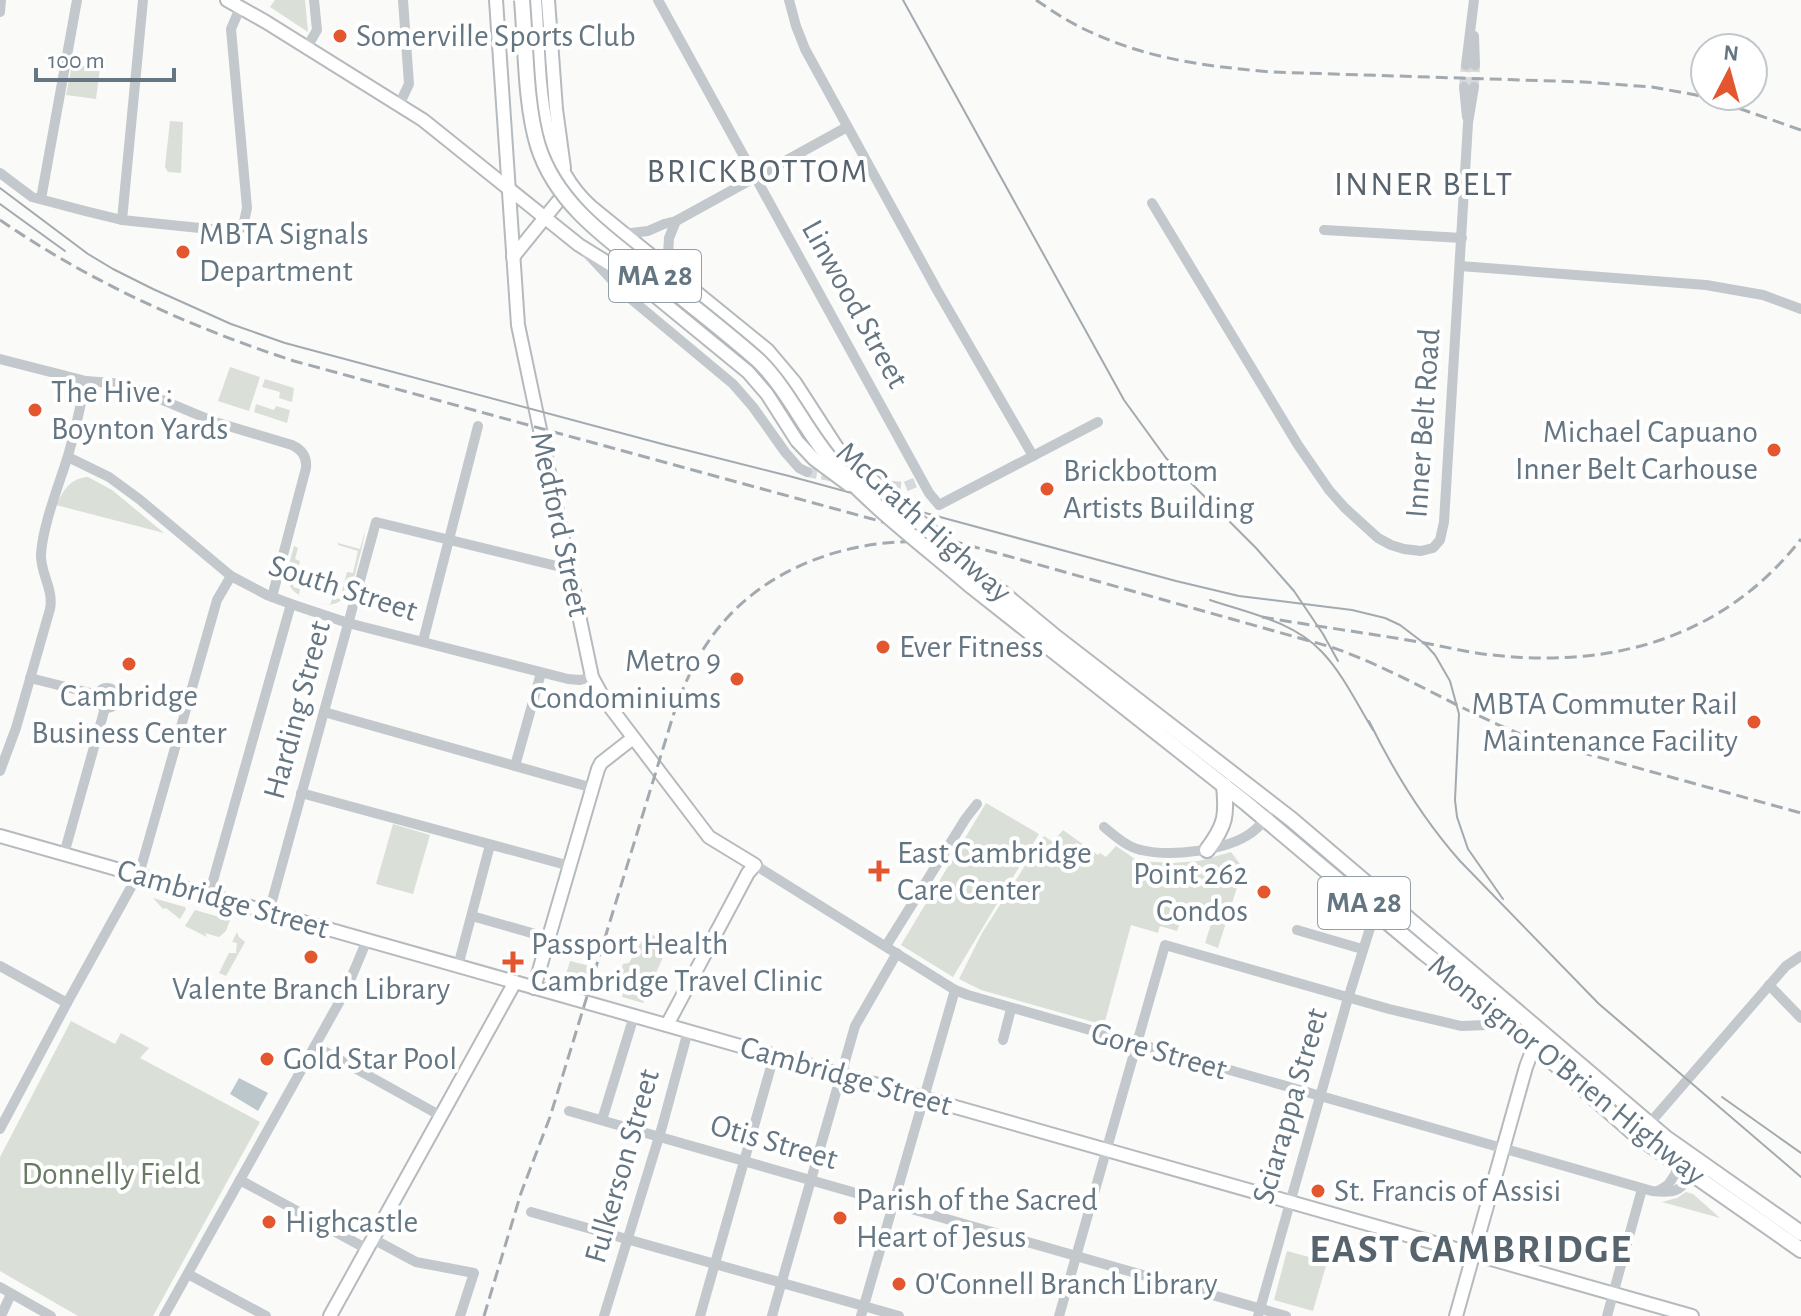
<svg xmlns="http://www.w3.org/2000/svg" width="1801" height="1316" font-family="'Alegreya Sans',sans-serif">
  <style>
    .green { fill: #dadfd7 }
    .water { fill: #bbc7cb }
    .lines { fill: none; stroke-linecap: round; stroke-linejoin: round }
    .minor-tunnel { stroke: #d5d9db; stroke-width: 10; stroke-dasharray: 10 5; stroke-linecap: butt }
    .major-casing { stroke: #b5babe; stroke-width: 16 }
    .highway-casing { stroke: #b4b9bd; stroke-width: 18 }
    .minor { stroke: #c3c8cc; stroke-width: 10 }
    .major { stroke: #fff; stroke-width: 12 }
    .highway { stroke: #fff; stroke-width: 14 }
    .tram { stroke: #a2aab0; stroke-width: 2 }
    .rail { stroke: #a2aab0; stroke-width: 3; stroke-dasharray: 12 6; stroke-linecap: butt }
    .major-bridge-casing { stroke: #b5babe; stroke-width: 16; stroke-linecap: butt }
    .highway-bridge-casing { stroke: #b4b9bd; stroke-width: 18; stroke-linecap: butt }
    .major-bridge { stroke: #fff; stroke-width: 12 }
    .highway-bridge { stroke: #fff; stroke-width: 14 }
    .poi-dot { fill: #e4572e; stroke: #fff; stroke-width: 3 }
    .labels { text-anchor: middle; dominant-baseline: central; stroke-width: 8; stroke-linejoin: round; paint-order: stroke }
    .shield { fill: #fff; stroke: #939fa8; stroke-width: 2 }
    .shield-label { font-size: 30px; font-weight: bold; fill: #657683 }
    .poi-label { font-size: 32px; fill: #657683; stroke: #fff; text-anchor: start }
    .street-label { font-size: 32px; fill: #657683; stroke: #fff }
    .park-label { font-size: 32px; fill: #687a64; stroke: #fff }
    .neighbourhood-label { font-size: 34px; letter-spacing: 2px; fill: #57646e; stroke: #fff }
    .district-label { font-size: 40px; font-weight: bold; letter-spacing: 2px; fill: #57646e; stroke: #fff }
  </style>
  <rect width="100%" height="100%" fill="#fafaf8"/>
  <g class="green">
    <polygon points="275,0 305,0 308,32 270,7"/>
    <polygon points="72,65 100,68 96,99 66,95"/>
    <polygon points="170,121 183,122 181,173 168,172 165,167"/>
    <polygon points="230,367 260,377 249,411 218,401"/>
    <polygon points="265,379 294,388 292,402 279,398 280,392 262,387"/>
    <polygon points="256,404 274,410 276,406 290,410 287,423 254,412"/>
    <path d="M88 477 112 490 164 533 56 505C64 490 70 478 88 477Z"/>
    <path d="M365 531C364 540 361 552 358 562 353 584 347 611 319 603L330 605 333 597 340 599 347 572 353 573 358 551 338 545V543L360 549Z"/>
    <path d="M294 546 298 548 295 559 300 561 293 587 300 589 299 595 309 599C278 589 288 570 294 546Z"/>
    <polygon points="986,803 1039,834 953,977 901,945"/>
    <polygon points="393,824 430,835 413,894 376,884"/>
    <polygon points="1063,830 1098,855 1100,853 1106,857 1116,846 1138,861 1173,863 1199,861 1231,852 1243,868 1218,948 1205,943 1213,918 1185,909 1177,931 1160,926 1158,933 1131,925 1104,1025 981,990 959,979 982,933 1044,836 1053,842"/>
    <polygon points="153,898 185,907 186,909 180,919 166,908 163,909"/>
    <polygon points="195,910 230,920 226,931 219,937 205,933 207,937 185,926"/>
    <polygon points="237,932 239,937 245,942 226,976 219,973 229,953 237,953 236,952 237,943 232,942"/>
    <polygon points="647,932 669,943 643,1003 622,997 623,994 615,991 623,964 629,963"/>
    <polygon points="570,961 590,966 584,987 564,981"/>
    <polygon points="71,1021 115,1044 121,1033 149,1048 140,1058 260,1122 153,1316 78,1316 0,1271 0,1157"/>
    <polygon points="1686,1192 1693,1194 1720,1218 1662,1202 1677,1198"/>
    <polygon points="1287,1251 1327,1262 1313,1311 1274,1300"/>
  </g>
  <polygon class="water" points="239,1078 268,1093 258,1111 230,1094"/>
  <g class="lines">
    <g class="minor-tunnel">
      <polyline points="1464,87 1466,65"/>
      <polyline points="1474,87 1475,65"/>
      <polyline points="807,472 836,477"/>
      <polyline points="876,484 904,487 922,480"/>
    </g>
    <g class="major-casing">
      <g id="major">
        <polyline points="227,0 266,22 423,120 579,245 637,281 748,372 767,394 797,441"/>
        <polyline points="496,0 518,325 592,677 604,699 709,837 755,865 748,873 667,1025"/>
        <polyline points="548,0 556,109 564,168"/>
        <polyline points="513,257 564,194 568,186"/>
        <polyline points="0,836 1692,1316"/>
        <polyline points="534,988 598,769 601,763 633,738"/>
        <polyline points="330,1316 515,982"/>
        <polyline points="1456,1316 1526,1067 1537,1038"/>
      </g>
    </g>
    <g class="highway-casing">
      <g id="highway">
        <path d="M534 0C540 71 532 156 591 208L767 351 794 383 836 448 860 471"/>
        <polyline points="983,577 1053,635 1291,819 1666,1138 1801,1233"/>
        <polyline points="970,585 1246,803 1424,953 1464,984 1635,1134 1801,1250"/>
        <path d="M1207 850C1226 825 1227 815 1224 785"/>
      </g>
    </g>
    <g class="minor">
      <polyline points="658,0 929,493 939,505 1098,422"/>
      <polyline points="789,0 796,26 805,49 937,290 1033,456"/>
      <polyline points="0,12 1,0"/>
      <polyline points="1474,36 1475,65"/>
      <polyline points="307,47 317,30 314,0"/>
      <polyline points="1466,65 1474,0"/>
      <polyline points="1464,87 1467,117"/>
      <polyline points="399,105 409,84 403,0"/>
      <polyline points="0,173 32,197 85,211 122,220 229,231 236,231 243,227 247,208 231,29 240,8"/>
      <polyline points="41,199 77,0"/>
      <polyline points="1152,203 1298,445 1329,490 1345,508 1378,538 1391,545 1404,549 1421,551 1433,548 1440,540 1444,522 1468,123 1474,87"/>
      <polyline points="122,220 143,0"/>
      <polyline points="1324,230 1462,238"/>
      <polyline points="623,234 648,231 664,224 676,221 847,127"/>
      <polyline points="586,252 625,294 733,384 753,407 785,452 799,468 807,472"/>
      <polyline points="1460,266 1706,285 1763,295 1801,309"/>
      <polyline points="667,270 669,238 676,221"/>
      <path d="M0 359 86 381 124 384 215 422 292 445C303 450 307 458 306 468L272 597"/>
      <polyline points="68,457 109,477 139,499 231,576 267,595 291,604 348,623 568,679 580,680 592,677"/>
      <polyline points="423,641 478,426"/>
      <polyline points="30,678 98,695"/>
      <circle cx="107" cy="698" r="10"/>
      <polyline points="324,712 593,788"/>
      <polyline points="515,766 541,673"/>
      <path d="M0 771 16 728 50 609C54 589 40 573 41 554 43 525 58 487 67 459 75 433 80 407 86 381"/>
      <polyline points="301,793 570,866"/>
      <path d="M1104 827C1115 836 1127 847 1141 850 1170 857 1226 851 1251 833 1257 829 1263 822 1268 816"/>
      <polyline points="64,854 105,708"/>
      <path d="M755 865 955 990 968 995 1652 1191C1673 1193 1680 1193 1691 1174"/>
      <polyline points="209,895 291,604"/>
      <polyline points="269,912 376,522 569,569"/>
      <polyline points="472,916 549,938"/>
      <polyline points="1297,930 1362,949"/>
      <polyline points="886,946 966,818 977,804"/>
      <polyline points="0,966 67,1003"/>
      <polyline points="458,966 490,845"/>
      <polyline points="1769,985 1801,1018"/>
      <polyline points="1003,1040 1011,1009"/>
      <polyline points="315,1046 441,1116"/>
      <polyline points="569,1111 1286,1316"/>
      <polyline points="602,1120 634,1016"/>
      <polyline points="1624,1125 1643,1127 1649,1124 1786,966 1801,956"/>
      <polyline points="0,1129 67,1003 140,871 217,600 231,576"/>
      <polyline points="240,1180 367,1249"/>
      <polyline points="1658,1191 1668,1185 1680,1167"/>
      <polyline points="531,1212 899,1316"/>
      <polyline points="373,1239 416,1262 474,1273 460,1316"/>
      <polyline points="188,1274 266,1316"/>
      <polyline points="0,1287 51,1316"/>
      <polyline points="1,1316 11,1294"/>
      <polyline points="164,1316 346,990 367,940"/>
      <polyline points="604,1316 662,1127 688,1031"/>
      <polyline points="700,1316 774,1056"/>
      <polyline points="772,1316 855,1026 897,953"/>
      <polyline points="861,1316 955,990"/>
      <polyline points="1059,1316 1165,945 1389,1009 1461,1026 1487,1025 1504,1018"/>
      <polyline points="1258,1316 1346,1005 1375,912"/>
      <polyline points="1607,1316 1642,1189"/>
    </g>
    <use href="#major" class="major"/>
    <use href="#highway" class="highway"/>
    <g class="tram">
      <polyline points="903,0 1124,400 1166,458 1256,548 1294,591 1323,634 1338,661"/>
      <polyline points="0,188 88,254 113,269 153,289 231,324 285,343 666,445 789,476 1176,581 1239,596 1352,610 1385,618 1400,625 1425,644 1435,655 1450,681 1459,714 1455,800 1457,817 1468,849 1503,899"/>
      <polyline points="0,204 65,251"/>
      <path d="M1210 600C1248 613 1293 621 1322 652 1343 674 1357 704 1373 730"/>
      <path d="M1369 721C1394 772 1422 818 1460 861L1599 1004 1801 1177"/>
      <polyline points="1722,1097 1801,1153"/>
    </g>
    <g class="rail">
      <path d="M1036 0C1051 10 1067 21 1084 29 1146 59 1204 66 1271 72L1584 82 1652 87 1696 95 1732 106 1801 130"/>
      <path d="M0 220C90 282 190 327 294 361L1004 555 1331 647C1401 671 1463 713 1533 739L1801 813"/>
      <path d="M1262 617C1314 626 1367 633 1419 642 1447 647 1474 654 1503 656 1620 667 1727 634 1801 539"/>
      <path d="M484 1316 521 1193 550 1117 673 716C685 680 701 646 727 618 777 563 856 538 929 542"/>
    </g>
    <g class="major-bridge-casing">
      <polyline id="major-bridge" points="797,441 814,459 849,485"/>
    </g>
    <g class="highway-bridge-casing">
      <g id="highway-bridge">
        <path d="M522 0C526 45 525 104 538 146 556 203 605 237 650 272 687 302 724 330 759 361 789 391 805 430 832 461 871 506 925 546 970 585"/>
        <polyline points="860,471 983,577"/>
      </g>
    </g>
    <use href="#major-bridge" class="major-bridge"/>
    <use href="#highway-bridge" class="highway-bridge"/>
  </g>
  <g class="poi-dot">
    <circle cx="340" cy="36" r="8"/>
    <circle cx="183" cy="252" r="8"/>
    <circle cx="35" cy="410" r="8"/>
    <circle cx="1774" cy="450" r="8"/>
    <circle cx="1047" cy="489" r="8"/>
    <circle cx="883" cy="647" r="8"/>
    <circle cx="129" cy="664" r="8"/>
    <circle cx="737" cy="679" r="8"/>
    <circle cx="1754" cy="722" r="8"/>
    <path d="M875 859h8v8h8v8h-8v8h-8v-8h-8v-8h8z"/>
    <circle cx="1264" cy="892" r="8"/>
    <circle cx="311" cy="957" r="8"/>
    <path d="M509 950h8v8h8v8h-8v8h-8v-8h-8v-8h8z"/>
    <circle cx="267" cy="1059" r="8"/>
    <circle cx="1318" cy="1191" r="8"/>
    <circle cx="840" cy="1218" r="8"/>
    <circle cx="269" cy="1222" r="8"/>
    <circle cx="899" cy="1284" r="8"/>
  </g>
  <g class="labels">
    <g class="shield">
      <rect x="609" y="250" width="92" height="52" rx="6"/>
      <rect x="1318" y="877" width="92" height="52" rx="6"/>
    </g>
    <g class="shield-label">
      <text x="655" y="276">MA 28</text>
      <text x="1364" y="903">MA 28</text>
    </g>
    <g class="poi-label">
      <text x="356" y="36">Somerville Sports Club</text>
      <text x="199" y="234">MBTA Signals<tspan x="199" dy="37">Department</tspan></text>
      <text x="51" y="392">The Hive :<tspan x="51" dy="37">Boynton Yards</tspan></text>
      <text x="1758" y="432" text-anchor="end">Michael Capuano<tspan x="1758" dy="37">Inner Belt Carhouse</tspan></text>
      <text x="1063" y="471">Brickbottom<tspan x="1063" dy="37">Artists Building</tspan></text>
      <text x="899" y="647">Ever Fitness</text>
      <text x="721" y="661" text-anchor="end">Metro 9<tspan x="721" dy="37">Condominiums</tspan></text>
      <text x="129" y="696" text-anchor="middle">Cambridge<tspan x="129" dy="37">Business Center</tspan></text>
      <text x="1738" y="704" text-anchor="end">MBTA Commuter Rail<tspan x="1738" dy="37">Maintenance Facility</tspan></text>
      <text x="897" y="853">East Cambridge<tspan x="897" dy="37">Care Center</tspan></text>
      <text x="1248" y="874" text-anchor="end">Point 262<tspan x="1248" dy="37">Condos</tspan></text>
      <text x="531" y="944">Passport Health<tspan x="531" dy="37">Cambridge Travel Clinic</tspan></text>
      <text x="311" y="989" text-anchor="middle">Valente Branch Library</text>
      <text x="283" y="1059">Gold Star Pool</text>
      <text x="1334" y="1191">St. Francis of Assisi</text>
      <text x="856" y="1200">Parish of the Sacred<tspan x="856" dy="37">Heart of Jesus</tspan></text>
      <text x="285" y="1222">Highcastle</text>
      <text x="915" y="1284">O'Connell Branch Library</text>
    </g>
    <g class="street-label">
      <text transform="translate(855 304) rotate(61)">Linwood Street</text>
      <text transform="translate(1423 423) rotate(-86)">Inner Belt Road</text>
      <text transform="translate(924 522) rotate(42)">McGrath Highway</text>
      <text transform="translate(560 524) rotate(78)">Medford Street</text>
      <text transform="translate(343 588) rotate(18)">South Street</text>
      <text transform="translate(297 710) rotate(-75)">Harding Street</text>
      <text transform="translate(223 899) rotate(16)">Cambridge Street</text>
      <text transform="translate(1159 1051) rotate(16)">Gore Street</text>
      <text transform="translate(1567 1070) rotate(39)">Monsignor O'Brien Highway</text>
      <text transform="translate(846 1076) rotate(16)">Cambridge Street</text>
      <text transform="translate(1290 1106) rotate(-74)">Sciarappa Street</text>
      <text transform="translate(774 1142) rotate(16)">Otis Street</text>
      <text transform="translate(622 1166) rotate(-74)">Fulkerson Street</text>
    </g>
    <g class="park-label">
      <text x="111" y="1174">Donnelly Field</text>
    </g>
    <g class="neighbourhood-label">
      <text x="758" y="172">BRICKBOTTOM</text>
      <text x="1424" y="185">INNER BELT</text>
    </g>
    <g class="district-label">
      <text x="1471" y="1250">EAST CAMBRIDGE</text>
    </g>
  </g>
  <g transform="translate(1729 72) rotate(6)"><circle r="38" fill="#ffffff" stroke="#c1c8cd" stroke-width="2"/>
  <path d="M0-6L14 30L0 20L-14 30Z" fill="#e4572e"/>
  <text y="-12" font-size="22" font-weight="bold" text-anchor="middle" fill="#657683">N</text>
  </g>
  <path d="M36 68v12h138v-12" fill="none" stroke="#657683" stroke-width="4"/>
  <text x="48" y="68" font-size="24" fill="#657683" stroke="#ffffff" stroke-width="6" paint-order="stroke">100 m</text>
</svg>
